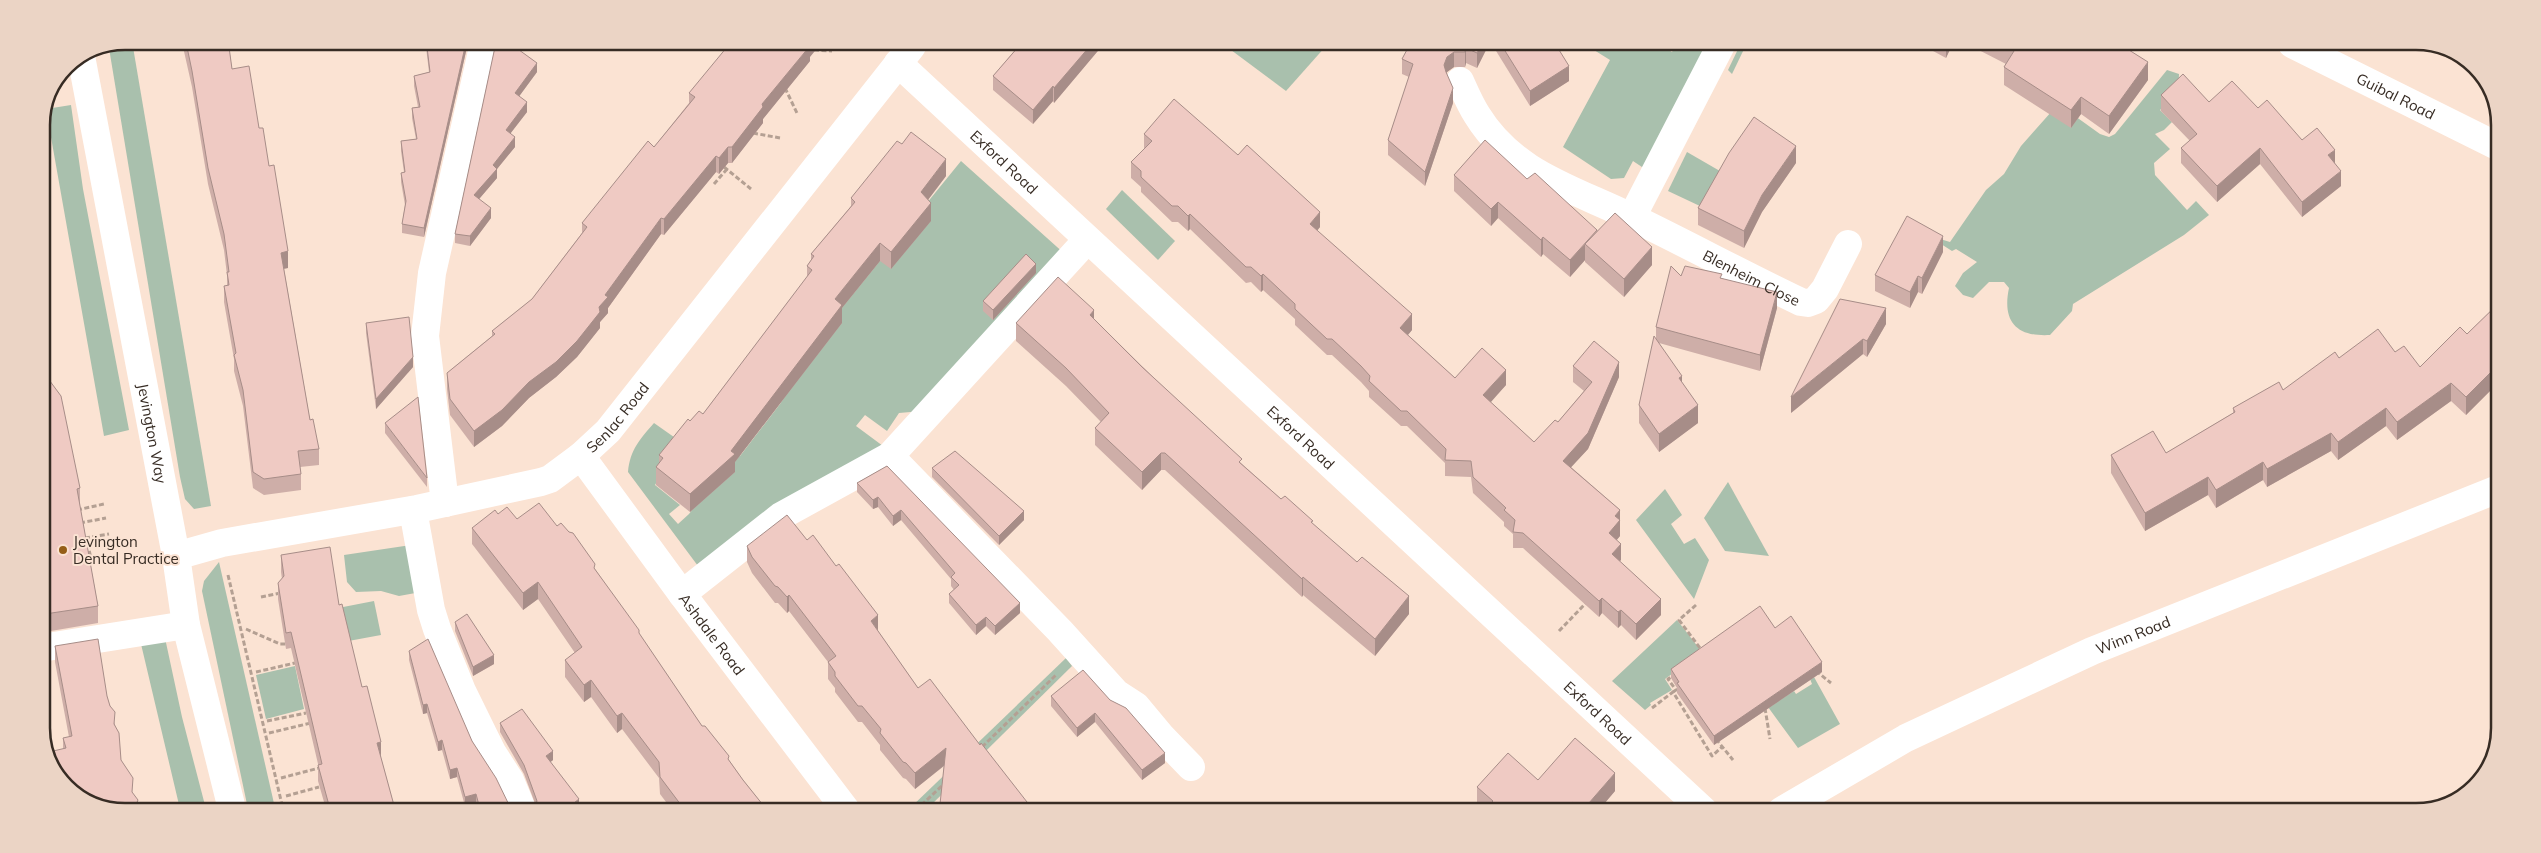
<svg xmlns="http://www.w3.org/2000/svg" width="2541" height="853" font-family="Mulish,sans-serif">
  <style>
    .green { fill: #a9c0ad }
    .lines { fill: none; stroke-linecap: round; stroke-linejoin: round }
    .path { stroke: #b4a093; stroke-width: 3; stroke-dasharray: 5 2.5; stroke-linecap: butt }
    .minor { stroke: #fff; stroke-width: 28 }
    .wall { fill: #ceaea8 }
    .shaded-wall { fill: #a78d88 }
    .building { fill: #efcac3; stroke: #a78d88 }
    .poi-dot { fill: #955e17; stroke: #fbe3d3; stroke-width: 2 }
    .labels { text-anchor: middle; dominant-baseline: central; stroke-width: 4; stroke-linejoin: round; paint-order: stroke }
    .street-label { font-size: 15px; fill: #372c24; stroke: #fbe3d3 }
    .poi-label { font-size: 15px; fill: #372c24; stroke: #fbe3d3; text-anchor: start }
    .rim { fill: none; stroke: #372c24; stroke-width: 2.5 }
  </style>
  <rect width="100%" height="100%" fill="#fbe3d3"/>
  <g class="green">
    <polygon points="1586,45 1669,45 1667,49 1672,52 1676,45 1707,45 1648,165 1642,167 1633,161 1624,178 1611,179 1563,147 1610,60"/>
    <polygon points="1740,45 1746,45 1732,74 1728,70"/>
    <polygon points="1234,46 1326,46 1286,91 1231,50"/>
    <polygon points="133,47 211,506 194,509 185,499 180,477 109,48"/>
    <path d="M2167 70 2179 74 2178 94 2160 110 2172 122 2164 130 2155 134 2170 149 2154 163 2155 175 2187 210 2196 201 2209 215 2184 235 2073 304 2072 311 2050 335C2016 337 2002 321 2009 288L2004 282H1989L1973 298 1963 295 1955 286 1963 273 1977 262 1956 249 1952 251 1941 244 1940 239 1950 242 1986 190 2004 174 2021 146 2052 111 2061 106 2100 134 2109 137 2115 134Z"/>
    <polygon points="71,105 83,189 129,430 104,436 46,109"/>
    <polygon points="1687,152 1732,178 1702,207 1668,191"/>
    <path d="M961 161 1066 255 922 411 899 413 887 431 865 415 856 426 883 446 698 566 628 472C630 450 640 439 654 423L681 442 655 485 680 505 669 514 678 524 689 514 734 456H740L780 404 840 310Z"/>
    <polygon points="1122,190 1175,241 1158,260 1106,209"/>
    <polygon points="1728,482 1769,556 1725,551 1704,518"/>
    <polygon points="1665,489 1682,515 1671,524 1684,544 1695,538 1709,560 1694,599 1636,520"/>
    <polygon points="411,545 421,592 399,596 381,591 356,592 347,582 344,555"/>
    <polygon points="219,562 273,799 275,809 248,809 202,591 204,581"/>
    <polygon points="374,601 381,635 343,642 338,608"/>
    <polygon points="1677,620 1702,652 1665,679 1672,690 1650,703 1651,705 1645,710 1612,681"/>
    <polygon points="165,638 182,717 206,809 180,809 141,644"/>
    <polygon points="1066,658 1072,666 926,810 908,810"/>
    <polygon points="295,666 304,709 266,719 256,675"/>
    <polygon points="1814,677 1840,724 1798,748 1768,707 1794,691 1796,694 1812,684 1810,679"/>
  </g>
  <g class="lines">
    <g class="path">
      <polyline points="814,50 832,51"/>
      <polyline points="785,88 797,113"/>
      <polyline points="753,133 780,138"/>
      <polyline points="724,167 751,189"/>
      <polyline points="714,184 727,169"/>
      <polyline points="77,510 104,504"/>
      <polyline points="80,523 106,518"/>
      <polyline points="85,538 109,534"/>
      <polyline points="86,559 91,558 86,538"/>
      <polyline points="228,575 283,809"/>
      <polyline points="261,597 281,593"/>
      <polyline points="1696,605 1679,620 1703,652"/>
      <polyline points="246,629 280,644 286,644"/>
      <polyline points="1559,631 1586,603 1588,604"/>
      <polyline points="1816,671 1831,683"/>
      <polyline points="256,672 295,663"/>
      <polyline points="1673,692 1676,690 1668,679 1674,675"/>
      <polyline points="1652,708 1673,692 1712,756 1722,747"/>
      <polyline points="1765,708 1770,739"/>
      <polyline points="267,721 306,713"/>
      <polyline points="269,733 311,723"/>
      <polyline points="1716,739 1733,760"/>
      <polyline points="982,747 1056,675"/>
      <polyline points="281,778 319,768"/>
      <polyline points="286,796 319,787"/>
      <polyline points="916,810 945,783"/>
    </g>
    <g class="minor">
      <path id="s1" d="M2292 44 2499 147"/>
      <path id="s2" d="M81 56 176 556 186 625 232 809"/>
      <path id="s3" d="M898 63 1704 811"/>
      <path id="s4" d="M1460 81C1465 92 1470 104 1477 115 1514 175 1575 189 1633 218 1689 245 1744 275 1801 302L1808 303 1816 300 1825 289 1848 244"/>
      <polyline points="1632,217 1721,45"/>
      <path id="s5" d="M581 456 682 594 846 810"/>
      <polyline points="890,456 1060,631 1116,693 1136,706 1161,736 1191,767"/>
      <polyline points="445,503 425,336 432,273 483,47"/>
      <polyline points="413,510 431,610 437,629 462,691 492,752 510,780 522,809"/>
      <path id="s6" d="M176 556 222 543 417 509 541 482 550 479 581 456 608 431 912 46"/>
      <polyline points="682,594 781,516 890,456 1087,240"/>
      <polyline points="41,648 186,625"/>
      <path id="s7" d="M1781 811 1906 738 2092 651 2498 489"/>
    </g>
  </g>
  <g class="wall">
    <polygon points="1556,45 1569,81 1530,106 1493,46"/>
    <polygon points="1922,45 1952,45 1946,58"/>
    <polygon points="1969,45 2121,45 2148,80 2109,134 2081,114 2071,128 2004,85 2004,67 2006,64"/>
    <polygon points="1013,46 1102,46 1054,103 1053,101 1033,124 993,90 993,76 1016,49"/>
    <polygon points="1409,46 1488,46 1477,68 1466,63 1465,67 1454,67 1447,72 1446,74 1453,103 1425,186 1388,155 1388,140 1409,77 1402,74 1402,59"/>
    <polygon points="183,47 229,47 232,69 259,128 269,166 288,268 284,269 310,420 319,449 319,465 300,467 301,474 301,490 264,495 253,488 243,406 234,371 234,359 224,302 224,286 227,286 227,275 224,250 208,184 192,87"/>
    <polygon points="426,47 467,47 424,237 402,233 402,224 405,205 401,182 401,173 404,172 401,151 401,141 416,139 412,118 412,108 418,107 414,86 414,76 429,72"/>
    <polygon points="495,47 537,72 519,96 527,112 510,134 515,147 497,169 497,178 479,199 491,218 470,246 455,243 455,234"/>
    <polygon points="810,57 810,61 763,119 763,123 732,163 728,163 719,174 716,172 664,235 661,234 608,308 608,313 600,322 600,328 577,357 556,377 529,398 502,426 474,447 450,415 447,389 447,373 492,336 492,331 532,299 582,233 582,223 654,147 689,103 689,93"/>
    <polygon points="2161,95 2209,102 2258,108 2335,164 2341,186 2302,217 2260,164 2217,202 2181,163 2181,148 2190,141 2161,111"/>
    <polygon points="1144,134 1238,155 1320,227 1317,231 1412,330 1408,335 1455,378 1506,385 1490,402 1534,442 1558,422 1584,391 1573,382 1573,366 1619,377 1588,449 1571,467 1620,510 1620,536 1616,541 1621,560 1619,561 1661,615 1636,640 1621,625 1618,628 1602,613 1599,617 1523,548 1513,548 1513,534 1504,526 1504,522 1473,493 1471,477 1445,476 1445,463 1407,426 1401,426 1369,397 1369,391 1361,382 1332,355 1327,355 1295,325 1295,319 1263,290 1261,292 1251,282 1246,283 1190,229 1188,231 1178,222 1172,222 1141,192 1141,187 1131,178 1131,162 1144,149"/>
    <polygon points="1796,163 1762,212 1744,248 1698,225 1698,208"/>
    <polygon points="1454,175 1527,179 1597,230 1652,265 1624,297 1585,262 1585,260 1570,277 1543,254 1541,257 1498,218 1491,226 1454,191"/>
    <polygon points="946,176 928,200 931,221 891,269 880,261 842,308 842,323 735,462 735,472 690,512 656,485 656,467 659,464 659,455 703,414 807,277 807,266 811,260 811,254 851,206 851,198"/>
    <polygon points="1943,252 1922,294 1918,292 1910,308 1875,291 1875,275"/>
    <polygon points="1036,273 993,320 983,311 983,301"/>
    <polygon points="1681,276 1722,278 1777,308 1760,371 1659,343 1682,383 1698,423 1659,452 1639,423 1639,405 1656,339 1656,327"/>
    <polygon points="2499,303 2498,383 2466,415 2451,401 2397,440 2386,426 2338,460 2331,451 2267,487 2263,480 2216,508 2208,495 2145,531 2111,473 2111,455 2166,453 2233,413 2233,408 2283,390 2339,358 2395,352 2420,367 2467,334"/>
    <polygon points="1886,308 1886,324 1867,357 1863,354 1791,413"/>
    <polygon points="1094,319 1242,464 1281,499 1313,524 1409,614 1375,656 1303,595 1302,597 1165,470 1161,470 1142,490 1095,445 1095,428 1101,422 1066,386 1016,341 1016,323"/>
    <polygon points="366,323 413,367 376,409 366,333"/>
    <polygon points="41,326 47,377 80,488 80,506 98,606 98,623 45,632 41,612"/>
    <polygon points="385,423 427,478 427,487 385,433"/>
    <polygon points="887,466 1020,613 995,635 986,626 976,635 949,603 949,594 954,590 951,586 951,579 901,520 893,526 878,507 873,509 857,492 857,483"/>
    <polygon points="932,468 1024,520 999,545 932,477"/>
    <polygon points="498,514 517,519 557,526 595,569 702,726 729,760 743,780 767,810 672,810 660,794 659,778 622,729 617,733 591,697 584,702 565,677 565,660 575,653 538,599 523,610 472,544 472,528"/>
    <polygon points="747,546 878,631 918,688 1027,810 940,810 944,766 915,789 906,779 903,778 880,750 880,745 862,722 858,722 835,692 835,688 828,679 828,662 789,611 787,613 778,603 775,603 752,573 747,562"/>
    <polygon points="281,555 339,605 395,809 326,809 318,781 318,764 291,648 286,649 278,599 278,583 282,579 281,572"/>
    <polygon points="455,622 494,664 473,676 455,631"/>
    <polygon points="1775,628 1822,672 1714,745 1677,693 1677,688 1671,678 1671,669"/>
    <polygon points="55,646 107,696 115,725 121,760 138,809 63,748 63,738 69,737 55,662"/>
    <polygon points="409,651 472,741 511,809 478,809 476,803 465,806 457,777 450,779 442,750 438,751 427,713 423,714 409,660"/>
    <polygon points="1051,696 1110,700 1165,763 1142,780 1095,722 1077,737 1051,706"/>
    <polygon points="500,723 553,760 550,762 579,808 577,809 534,809 536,806 524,774 500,732"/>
    <polygon points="1538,780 1615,791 1598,811 1483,811 1477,805 1477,787"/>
  </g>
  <g class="shaded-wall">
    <polygon points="1946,45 1952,45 1946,58"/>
    <polygon points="819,46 810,57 810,61 763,119 763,123 732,163 732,147 762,104 809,47"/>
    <polygon points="1090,46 1102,46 1054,103 1054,88"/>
    <polygon points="1481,46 1488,46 1477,68 1477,53"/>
    <polygon points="465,47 467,47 424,237 424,228"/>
    <polygon points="1466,48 1466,63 1465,67 1465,52"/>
    <polygon points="1454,52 1454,67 1447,72 1444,80 1444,65 1447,57"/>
    <polygon points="2148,62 2148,80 2109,134 2109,116"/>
    <polygon points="537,63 537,72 515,102 515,93"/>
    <polygon points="1569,66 1569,81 1530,106 1530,91"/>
    <polygon points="1053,86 1053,101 1033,124 1033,110"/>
    <polygon points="1453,88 1453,103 1425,186 1425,172"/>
    <polygon points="2081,97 2081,114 2071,128 2071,110"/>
    <polygon points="527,102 527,112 506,139 506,130"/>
    <polygon points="515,137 515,147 497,169 497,178 474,205 474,195 493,165"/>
    <polygon points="1796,146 1796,163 1762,212 1744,248 1744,231 1762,195"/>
    <polygon points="728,147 728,163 719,174 719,158"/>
    <polygon points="2260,148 2260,164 2217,202 2217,186"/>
    <polygon points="2335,150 2335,165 2328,155"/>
    <polygon points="716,156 716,172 664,235 664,219"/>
    <polygon points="946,159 946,176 921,209 921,192"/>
    <polygon points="2341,171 2341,186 2302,217 2302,202"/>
    <polygon points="1498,202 1498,218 1491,226 1491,209"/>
    <polygon points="931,203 931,221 891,269 891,252"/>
    <polygon points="491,208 491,218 470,246 470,236"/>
    <polygon points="1320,212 1320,227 1310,239 1310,224"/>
    <polygon points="1190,214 1190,229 1188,231 1188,216"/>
    <polygon points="661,218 661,234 608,308 608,313 600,322 600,328 577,357 556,377 529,398 502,426 474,447 474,431 599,307 605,295"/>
    <polygon points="1943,236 1943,252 1922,294 1922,278"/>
    <polygon points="1543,237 1543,254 1541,257 1541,240"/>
    <polygon points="880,243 880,261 842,308 842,323 735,462 735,472 690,512 690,494 835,299"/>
    <polygon points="1585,244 1585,260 1570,277 1570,260"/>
    <polygon points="1652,247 1652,265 1624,297 1624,279"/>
    <polygon points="288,251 288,268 281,269 281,253"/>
    <polygon points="1036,264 1036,273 993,320 993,310"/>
    <polygon points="1263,274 1263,290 1261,292 1261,276"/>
    <polygon points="1918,276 1918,292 1910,308 1910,292"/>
    <polygon points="1777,292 1777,308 1760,371 1760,355"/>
    <polygon points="1886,308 1886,324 1867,357 1867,341"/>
    <polygon points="1094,310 1094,328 1090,315"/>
    <polygon points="1412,314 1412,330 1400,344 1400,328"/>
    <polygon points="1863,339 1863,354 1791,413 1791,397"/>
    <polygon points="413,357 413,367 376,409 376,399"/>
    <polygon points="1619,362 1619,377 1588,449 1563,476 1563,461"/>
    <polygon points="2498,365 2498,383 2466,415 2466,397"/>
    <polygon points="47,367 47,384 41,369"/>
    <polygon points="1506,370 1506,385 1483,411 1483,395"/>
    <polygon points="1682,376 1682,394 1679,378"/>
    <polygon points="2451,383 2451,401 2397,440 2397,422"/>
    <polygon points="1698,405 1698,423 1659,452 1659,434"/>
    <polygon points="2386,408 2386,426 2338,460 2338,442"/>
    <polygon points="2331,433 2331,451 2267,487 2267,469"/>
    <polygon points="1161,453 1161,470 1142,490 1142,472"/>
    <polygon points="2263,462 2263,480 2216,508 2216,490"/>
    <polygon points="2208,477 2208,495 2145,531 2145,513"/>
    <polygon points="878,497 878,507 873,509 873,500"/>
    <polygon points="901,510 901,520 893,526 893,516"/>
    <polygon points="1620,510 1620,536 1609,549 1609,533 1615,516"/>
    <polygon points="1024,511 1024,520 999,545 999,536"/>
    <polygon points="1621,544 1621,560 1612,570 1612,554"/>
    <polygon points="1303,577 1303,595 1302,597 1302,579"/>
    <polygon points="538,582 538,599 523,610 523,593"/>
    <polygon points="789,595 789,611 787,613 787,597"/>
    <polygon points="1409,596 1409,614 1375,656 1375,639"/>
    <polygon points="1602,598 1602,613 1599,617 1599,601"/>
    <polygon points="1661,599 1661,615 1636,640 1636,624"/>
    <polygon points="1020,603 1020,613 995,635 995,626"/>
    <polygon points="1621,610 1621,625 1618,628 1618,612"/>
    <polygon points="878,615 878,631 871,621"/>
    <polygon points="986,617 986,626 976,635 976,625"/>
    <polygon points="494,655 494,664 473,676 473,667"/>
    <polygon points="1822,662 1822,672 1714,745 1714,736"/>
    <polygon points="591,680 591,697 584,702 584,685"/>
    <polygon points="427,704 427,713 423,714 423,705"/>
    <polygon points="622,713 622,729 617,733 617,716"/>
    <polygon points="1095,713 1095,722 1077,737 1077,728"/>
    <polygon points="442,740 442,750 438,751 438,742"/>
    <polygon points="381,742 381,758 377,743"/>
    <polygon points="946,748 946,764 915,789 915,773"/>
    <polygon points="553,751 553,760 546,766 546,756"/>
    <polygon points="1165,753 1165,763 1142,780 1142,770"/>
    <polygon points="457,768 457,777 450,779 450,770"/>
    <polygon points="1615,773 1615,791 1598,811 1582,811"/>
    <polygon points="476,794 476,803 465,806 465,797"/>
    <polygon points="579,799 579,808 577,809 570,809 570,806"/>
    <polygon points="138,800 138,809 135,809 135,807"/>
    <polygon points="1027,802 1027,810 1021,810 1021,807"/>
    <polygon points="1572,802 1572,811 1564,811"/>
  </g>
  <g class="building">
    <polygon points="1556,45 1569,66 1530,91 1502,46"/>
    <polygon points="2002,45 2121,45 2148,62 2109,116 2081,97 2071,110 2004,67 2014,51"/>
    <polygon points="1019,46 1090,46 1054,88 1053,86 1033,110 993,76"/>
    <polygon points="1409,46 1481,46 1477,53 1466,48 1465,52 1454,52 1447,57 1444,65 1446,72 1453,88 1425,172 1388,140 1413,64 1402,59"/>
    <polygon points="187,47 229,47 232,69 249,66 259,128 263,128 269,166 274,165 288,251 281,253 310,420 313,419 319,449 298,451 301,474 264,479 253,472 243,390 234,355 236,353 224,286 229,285 227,272 229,272 224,234 208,168 192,71"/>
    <polygon points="427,47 465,47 424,228 402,224 406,201 401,173 405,172 401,141 417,139 412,108 420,107 414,76 430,72"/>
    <polygon points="495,47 515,47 537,63 515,93 527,102 506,130 515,137 493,165 497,169 474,195 491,208 470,236 455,234"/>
    <polygon points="727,47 809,47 762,104 763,107 732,147 728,147 719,158 716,156 664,219 661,218 605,295 608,297 599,307 600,312 577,341 556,362 529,382 502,410 474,431 450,399 447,373 495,334 492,331 532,299 587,227 582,223 648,141 654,147 695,97 689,93"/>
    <polygon points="2183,74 2209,102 2232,81 2258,108 2267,100 2302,140 2317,128 2335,150 2328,155 2341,171 2302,202 2260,148 2217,186 2181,148 2197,134 2161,95"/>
    <polygon points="1174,99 1238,155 1247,145 1320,212 1310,224 1412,314 1400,328 1455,378 1482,348 1506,370 1483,395 1534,442 1555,420 1558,422 1592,382 1573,366 1594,341 1619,362 1588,433 1563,461 1620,510 1615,516 1620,520 1609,533 1621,544 1612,554 1661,599 1636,624 1621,610 1618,612 1602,598 1599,601 1523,533 1513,532 1515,520 1504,510 1506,508 1473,477 1471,461 1445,460 1446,449 1407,411 1401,411 1369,381 1370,376 1361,366 1332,339 1327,339 1295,309 1295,304 1263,274 1261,276 1251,267 1246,267 1190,214 1188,216 1178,206 1172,206 1141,177 1141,171 1131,162 1152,141 1144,134"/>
    <polygon points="1754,117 1796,146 1762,195 1744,231 1698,208 1729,153"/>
    <polygon points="911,132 946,159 921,192 931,203 891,252 880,243 859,269 835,299 842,305 731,451 735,454 690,494 656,467 663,458 659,455 688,419 690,421 699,411 703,414 812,270 807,266 814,256 811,254 855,202 851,198 897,141 902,144"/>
    <polygon points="1485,140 1527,179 1535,173 1597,230 1570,260 1543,237 1541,240 1498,202 1491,209 1454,175"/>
    <polygon points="1615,213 1652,247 1624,279 1585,244"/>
    <polygon points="1907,216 1943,236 1922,278 1918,276 1910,292 1875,275"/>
    <polygon points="1026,254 1036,264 993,310 983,301"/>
    <polygon points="1671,266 1681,276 1685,266 1722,274 1720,278 1777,292 1760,355 1656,327"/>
    <polygon points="1058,277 1094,310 1090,315 1142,367 1242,459 1239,462 1281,499 1285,496 1313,521 1311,522 1357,562 1362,557 1409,596 1375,639 1303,577 1302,579 1165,453 1161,453 1142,472 1095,428 1109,413 1066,368 1016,323"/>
    <polygon points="1840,299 1886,308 1867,341 1863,339 1791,397"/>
    <polygon points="2499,303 2498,365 2466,397 2451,383 2397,422 2386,408 2338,442 2331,433 2267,469 2263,462 2216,490 2208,477 2145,513 2111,455 2153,431 2166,453 2235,412 2233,408 2279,382 2283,390 2335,352 2339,358 2378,329 2395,352 2404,346 2420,367 2460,327 2467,334"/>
    <polygon points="409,317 413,357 376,399 366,323"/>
    <polygon points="41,326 43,329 47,367 41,369"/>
    <polygon points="1654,336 1682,376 1679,378 1698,405 1659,434 1639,405"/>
    <polygon points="41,369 61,396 80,488 77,489 98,606 45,614 41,595"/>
    <polygon points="418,397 427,478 385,423"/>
    <polygon points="955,451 1024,511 999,536 932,468"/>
    <polygon points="887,466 1020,603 995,626 986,617 976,625 949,594 959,585 951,577 955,573 901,510 893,516 878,497 873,500 857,483"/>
    <polygon points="539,503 557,526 561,523 569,532 573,533 595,564 594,568 639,630 639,633 702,726 705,726 729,756 728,759 743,780 767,810 692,810 689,806 684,809 660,777 659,762 622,713 617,716 591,680 584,685 565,660 582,647 538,582 523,593 472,528 495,510 498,514 507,507 517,519"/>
    <polygon points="787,515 807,540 813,535 836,566 839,564 878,615 871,621 918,688 930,679 980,745 981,743 1027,802 1021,807 1023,810 945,810 940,804 946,748 915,773 906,763 903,762 880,733 881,729 862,706 858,706 835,676 835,672 828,662 836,656 789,595 787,597 778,587 775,586 752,557 747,546"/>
    <polygon points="330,547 339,605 342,604 362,687 367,686 381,742 377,743 395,809 330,809 318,765 322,764 291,632 286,633 278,583 284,576 281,555"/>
    <polygon points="1760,606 1775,628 1791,616 1822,662 1714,736 1677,683 1679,682 1671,669"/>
    <polygon points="467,614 494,655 473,667 455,622"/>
    <polygon points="98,639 107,696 110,706 115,712 114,724 119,733 121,760 133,778 132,792 138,800 135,807 135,809 103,809 59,779 49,752 66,748 63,738 72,736 55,646"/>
    <polygon points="428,639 472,741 496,778 511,809 480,809 476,794 465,797 457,768 450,770 442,740 438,742 427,704 423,705 409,651"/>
    <polygon points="1083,670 1110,700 1126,708 1165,753 1142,770 1095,713 1077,728 1051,696"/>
    <polygon points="522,709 553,751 546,756 579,799 570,806 573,809 534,809 537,801 524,765 500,723"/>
    <polygon points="1575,738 1615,773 1582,811 1572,802 1564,811 1483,811 1493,801 1477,787 1508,753 1538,780"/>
  </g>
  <circle class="poi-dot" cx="63" cy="550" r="5"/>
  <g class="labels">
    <g class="street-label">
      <text stroke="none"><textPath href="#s1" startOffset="116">Guibal Road</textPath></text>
      <text stroke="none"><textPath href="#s3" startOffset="145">Exford Road</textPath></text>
      <text stroke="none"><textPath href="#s4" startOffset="361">Blenheim Close</textPath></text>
      <text stroke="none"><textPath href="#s6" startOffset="474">Senlac Road</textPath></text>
      <text stroke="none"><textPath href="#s2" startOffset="384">Jevington Way</textPath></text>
      <text stroke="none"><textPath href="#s3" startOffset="550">Exford Road</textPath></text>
      <text stroke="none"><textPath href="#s5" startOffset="221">Ashdale Road</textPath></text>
      <text stroke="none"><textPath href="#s7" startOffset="394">Winn Road</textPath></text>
      <text stroke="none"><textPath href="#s3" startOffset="955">Exford Road</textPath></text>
    </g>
    <g class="poi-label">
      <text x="73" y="541">Jevington<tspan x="73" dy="17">Dental Practice</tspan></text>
    </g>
  </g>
  <path d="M0 0H2541V853H0ZM125 50H2416A75 75 0 0 1 2491 125V728A75 75 0 0 1 2416 803H125A75 75 0 0 1 50 728V125A75 75 0 0 1 125 50Z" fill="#ebd4c5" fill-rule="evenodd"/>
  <path class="rim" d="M125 50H2416A75 75 0 0 1 2491 125V728A75 75 0 0 1 2416 803H125A75 75 0 0 1 50 728V125A75 75 0 0 1 125 50Z"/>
</svg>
